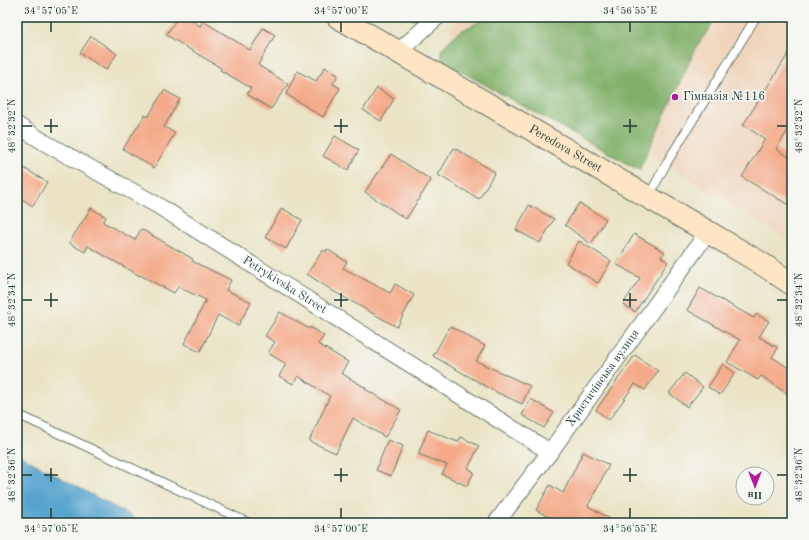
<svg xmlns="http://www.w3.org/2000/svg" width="809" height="540" font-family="'Old Standard TT',serif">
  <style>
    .built { fill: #f0d5bc }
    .forest { fill: #80b069; stroke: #50764e }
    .water { fill: #54a3ce; stroke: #3a7081 }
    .building { fill: #f4aa89 }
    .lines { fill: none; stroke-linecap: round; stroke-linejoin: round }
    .lane-casing { stroke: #667767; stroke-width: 10 }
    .street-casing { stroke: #667767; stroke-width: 18 }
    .secondary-casing { stroke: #667767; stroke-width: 24 }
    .lane { stroke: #fff; stroke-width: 8 }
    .street { stroke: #fff; stroke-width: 16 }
    .secondary { stroke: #fde5c5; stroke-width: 22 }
    .ticks { fill: none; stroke: #1f3d34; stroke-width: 1.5 }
    .poi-dot { fill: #b5179e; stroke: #f6f6f2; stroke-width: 1.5 }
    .labels { text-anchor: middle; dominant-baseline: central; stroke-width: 3.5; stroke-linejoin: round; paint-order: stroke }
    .poi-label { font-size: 12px; fill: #1f3d34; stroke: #f6f6f2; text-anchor: start }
    .street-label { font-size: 12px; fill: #1f3d34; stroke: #f6f6f2 }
    .neatline { fill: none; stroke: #1f3d34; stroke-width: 1.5 }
    .ticks-label { font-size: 10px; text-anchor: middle; fill: #1f3d34 }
  </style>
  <rect width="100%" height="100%" fill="#f6f6f2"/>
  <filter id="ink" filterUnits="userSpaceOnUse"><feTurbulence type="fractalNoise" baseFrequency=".025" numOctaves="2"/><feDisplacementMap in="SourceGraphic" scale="8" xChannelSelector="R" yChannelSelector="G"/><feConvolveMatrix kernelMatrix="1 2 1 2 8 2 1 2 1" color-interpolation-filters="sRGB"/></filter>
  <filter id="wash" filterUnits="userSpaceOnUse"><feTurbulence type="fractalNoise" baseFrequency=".012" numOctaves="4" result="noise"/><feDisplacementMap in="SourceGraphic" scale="16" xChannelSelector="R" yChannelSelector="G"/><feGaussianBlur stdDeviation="0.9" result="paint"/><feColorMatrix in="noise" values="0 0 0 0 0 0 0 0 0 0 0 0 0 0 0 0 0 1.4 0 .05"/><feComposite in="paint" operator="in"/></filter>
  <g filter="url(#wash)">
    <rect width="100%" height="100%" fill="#eae4c5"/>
    <polygon class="built" points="461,17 792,17 792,242 449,30"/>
    <polygon class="forest" points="488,17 717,17 697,46 639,170 442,61 441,49 457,33"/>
    <polygon class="water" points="17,454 142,522 146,523 17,523"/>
    <g id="blocks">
      <g class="building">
        <polygon points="178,17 187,17 200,26 203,21 250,50 263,28 275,35 258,65 288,84 271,109 247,94 251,88 220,70 221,68 166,35"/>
        <polygon points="91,36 117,54 106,70 80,53"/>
        <polygon points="792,48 792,124 776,149 792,159 792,207 742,177 765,139 743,125"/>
        <polygon points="325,67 338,75 333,84 340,88 323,117 286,94 297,71 316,81"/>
        <polygon points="377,88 394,99 381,121 363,110"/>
        <polygon points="164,90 180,99 164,127 175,133 154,168 123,149 145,115 148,117"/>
        <polygon points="335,136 359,150 348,170 323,156"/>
        <polygon points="454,148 495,172 479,199 438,175"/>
        <polygon points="391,154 431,180 406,219 365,192"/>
        <polygon points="17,164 47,182 33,206 17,196"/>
        <polygon points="579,203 606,219 591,244 565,225"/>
        <polygon points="529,205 554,219 540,243 516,230"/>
        <polygon points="91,208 106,217 103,222 135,240 141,229 193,259 192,261 231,280 226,290 251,302 238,326 218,315 200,352 184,344 206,300 178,287 174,293 140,275 140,276 88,246 85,252 69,243"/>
        <polygon points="282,208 302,220 286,249 265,237"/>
        <polygon points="634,234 665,252 661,257 668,262 635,312 623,304 640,278 616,264"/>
        <polygon points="579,241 611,261 598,283 566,263"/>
        <polygon points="327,249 347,262 343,268 390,293 395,284 414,295 397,327 333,291 307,274 323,250 326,252"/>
        <polygon points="700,288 754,318 756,314 769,321 759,337 778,348 772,357 792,370 792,397 761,376 758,380 727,362 740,340 687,310"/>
        <polygon points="280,312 309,329 310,327 324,336 318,344 348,362 341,373 366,388 365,389 401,410 385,437 353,418 336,453 309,441 330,396 298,376 293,384 279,376 286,364 268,353 275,342 265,336"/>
        <polygon points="450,326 485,346 476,361 530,386 522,404 494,391 433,356"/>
        <polygon points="635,355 658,371 645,390 635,384 609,420 596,410"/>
        <polygon points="723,364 735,373 720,395 708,387"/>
        <polygon points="685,373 703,387 687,407 669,393"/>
        <polygon points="531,399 554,413 544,428 522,415"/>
        <polygon points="428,430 458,442 461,437 479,446 468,468 474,472 467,486 442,474 447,465 418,454"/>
        <polygon points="388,440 403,446 391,476 376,470"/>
        <polygon points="583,452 609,465 588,506 617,523 559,523 536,510 550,485 563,493"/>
      </g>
    </g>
  </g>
  <g filter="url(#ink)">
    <use href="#blocks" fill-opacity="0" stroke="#667767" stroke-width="1"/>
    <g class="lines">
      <g class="lane-casing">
        <g id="lane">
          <polyline points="411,17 434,17"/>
          <polyline points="649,196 666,164 756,17"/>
          <polyline points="17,414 249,523"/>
        </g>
      </g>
      <g class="street-casing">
        <g id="street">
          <polyline points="398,52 437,17"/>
          <path id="s1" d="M17 125 47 144 157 205 550 452"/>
          <path id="s2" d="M496 523 550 452 708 232"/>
        </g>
      </g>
      <g class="secondary-casing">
        <g id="secondary">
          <path id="s3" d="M338 17 708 232 759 262 792 284"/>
        </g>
      </g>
      <use href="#lane" class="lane"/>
      <use href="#street" class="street"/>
      <use href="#secondary" class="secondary"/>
    </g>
  </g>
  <path class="ticks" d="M51 22V32M341 22V32M630 22V32M51 119V133M341 119V133M630 119V133M22 126H32M44 126H58M334 126H348M623 126H637M777 126H787M51 293V307M341 293V307M630 293V307M22 300H32M44 300H58M334 300H348M623 300H637M777 300H787M51 468V482M341 468V482M630 468V482M22 475H32M44 475H58M334 475H348M623 475H637M777 475H787M51 508V518M341 508V518M630 508V518"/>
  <circle class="poi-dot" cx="675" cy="97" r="4"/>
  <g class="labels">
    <g class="poi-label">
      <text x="683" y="97">Гімназія №116</text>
    </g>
    <g class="street-label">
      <text stroke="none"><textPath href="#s3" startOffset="263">Peredova Street</textPath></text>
      <text stroke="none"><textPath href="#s1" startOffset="312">Petrykivska Street</textPath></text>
      <text stroke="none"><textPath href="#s2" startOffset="180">Христичівська вулиця</textPath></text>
    </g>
  </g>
  <rect width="809" height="540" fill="none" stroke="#f6f6f2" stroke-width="44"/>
  <g transform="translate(755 486) rotate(180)"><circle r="19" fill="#f6f6f2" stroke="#a0aca6"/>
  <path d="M0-3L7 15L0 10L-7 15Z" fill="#b5179e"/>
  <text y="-6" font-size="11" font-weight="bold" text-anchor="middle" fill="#1f3d34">Пн</text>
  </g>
  <rect x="22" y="22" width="765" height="496" class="neatline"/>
  <g class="ticks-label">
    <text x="51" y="14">34°57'05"E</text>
    <text x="341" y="14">34°57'00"E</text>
    <text x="630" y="14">34°56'55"E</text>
    <text transform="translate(798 126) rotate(-90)" y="4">48°32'32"N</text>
    <text transform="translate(11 126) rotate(-90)" y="4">48°32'32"N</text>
    <text transform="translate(798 300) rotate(-90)" y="4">48°32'34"N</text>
    <text transform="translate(11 300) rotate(-90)" y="4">48°32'34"N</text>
    <text transform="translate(798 475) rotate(-90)" y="4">48°32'36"N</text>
    <text transform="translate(11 475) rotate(-90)" y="4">48°32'36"N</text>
    <text x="51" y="532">34°57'05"E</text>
    <text x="341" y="532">34°57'00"E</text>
    <text x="630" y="532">34°56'55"E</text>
  </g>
</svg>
